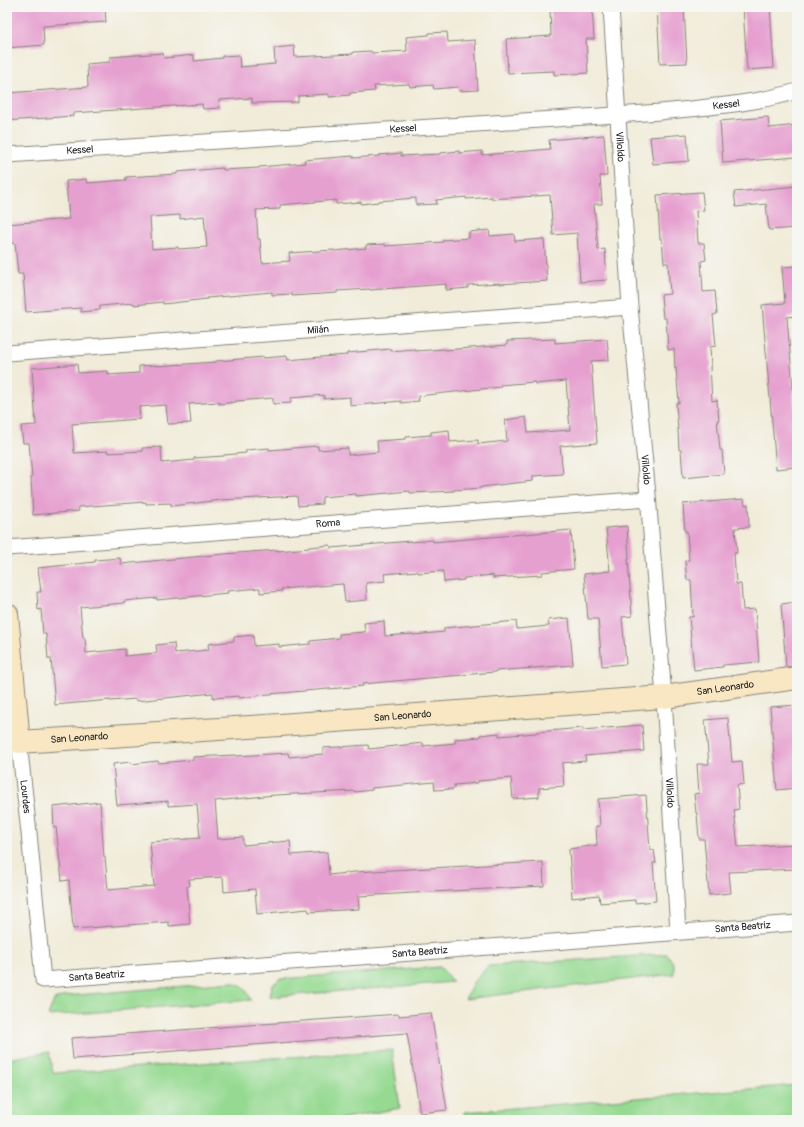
<svg xmlns="http://www.w3.org/2000/svg" width="804" height="1127" font-family="Pangolin,sans-serif">
  <style>
    .grass { fill: #96da92; stroke: #597b57 }
    .building { fill: #e6a0d0; fill-rule: evenodd }
    .lines { fill: none; stroke-linecap: round; stroke-linejoin: round }
    .street-casing { stroke: #86847a; stroke-width: 17 }
    .secondary-casing { stroke: #86847a; stroke-width: 24 }
    .street { stroke: #fff; stroke-width: 15 }
    .secondary { stroke: #f9e7c3; stroke-width: 22 }
    .labels { text-anchor: middle; dominant-baseline: central; stroke-width: 3; stroke-linejoin: round; paint-order: stroke }
    .street-label { font-size: 10px; fill: #1c1c1c; stroke: #f6f6f2 }
  </style>
  <rect width="100%" height="100%" fill="#f6f6f2"/>
  <filter id="ink" filterUnits="userSpaceOnUse"><feTurbulence type="fractalNoise" baseFrequency=".025" numOctaves="2"/><feDisplacementMap in="SourceGraphic" scale="8" xChannelSelector="R" yChannelSelector="G"/><feConvolveMatrix kernelMatrix="1 2 1 2 8 2 1 2 1" color-interpolation-filters="sRGB"/></filter>
  <filter id="wash" filterUnits="userSpaceOnUse"><feTurbulence type="fractalNoise" baseFrequency=".012" numOctaves="4" result="noise"/><feDisplacementMap in="SourceGraphic" scale="16" xChannelSelector="R" yChannelSelector="G"/><feGaussianBlur stdDeviation="0.9" result="paint"/><feColorMatrix in="noise" values="0 0 0 0 0 0 0 0 0 0 0 0 0 0 0 0 0 1.4 0 .05"/><feComposite in="paint" operator="in"/></filter>
  <g filter="url(#wash)">
    <rect width="100%" height="100%" fill="#f1ecd9"/>
    <g class="grass">
      <polygon points="667,954 674,964 674,974 465,999 474,981 488,966"/>
      <polygon points="440,967 453,982 270,997 272,986 279,979"/>
      <path d="M232 982C244 986 246 989 251 1000L48 1016 54 1000 65 996Z"/>
      <polygon points="392,1050 400,1108 334,1120 7,1120 7,1059 49,1052 53,1073"/>
      <polygon points="797,1085 797,1120 464,1120 464,1112"/>
    </g>
    <g id="blocks">
      <g class="building">
        <polygon points="7,7 105,7 106,22 43,26 44,45 7,48"/>
        <polygon points="550,7 592,7 594,39 586,39 588,73 554,75 554,71 508,73 506,39 551,36"/>
        <polygon points="657,7 684,7 687,63 660,64"/>
        <polygon points="743,7 770,7 774,68 747,70"/>
        <polygon points="447,32 448,42 475,40 478,90 459,91 458,87 434,89 433,85 410,87 409,84 374,86 375,91 350,93 350,95 329,97 329,94 298,96 298,102 252,103 252,98 219,100 220,108 203,109 202,104 73,113 73,116 7,121 7,93 88,87 87,64 110,62 110,57 163,53 164,58 194,55 194,61 222,58 222,56 239,55 240,67 275,64 274,48 294,46 295,57 353,54 353,52 371,51 372,53 407,51 406,37 429,35 429,33"/>
        <polygon points="768,117 769,128 797,125 797,157 723,163 720,121"/>
        <polygon points="687,134 689,161 653,164 650,137"/>
        <path d="M604 135 607 176H600L602 204H594L598 250 605 249 607 280 580 282 577 233 553 235 550 195 492 199V197L466 199V197L436 200 437 204 416 205V198L378 201V202L361 204V202L336 204V200L280 205V209L256 210 258 239H260L262 263 290 261 289 253 334 250V251L366 248V245L385 244V246L443 242V240L469 238V232L489 230 490 236 514 234 515 241 544 239 547 281 499 284V283L468 285V288L446 290V284L370 290V289L337 291V293L292 296V294L272 295V292L207 298V299L163 304V302L134 305V303L100 306V310L81 312V308L26 312 23 274H18L15 243 7 244V224L69 219 66 181 86 179 87 183 126 180V177L177 174V172L223 168V170L259 168V167L305 163 304 160 353 156V158L379 156V155L401 153V156L440 154V153L459 151V153L482 151V155L550 149 549 140ZM180 215V219L204 216 207 247 178 249V247L152 249 150 217Z"/>
        <polygon points="797,186 797,228 769,230 766,204 736,207 734,192"/>
        <polygon points="702,192 704,210 696,211 698,243 704,243 706,260 701,261 703,292 715,291 717,314 713,315 716,346 710,347 711,366 710,366 712,401 717,400 719,420 717,420 720,450 722,450 724,474 683,478 681,450 679,450 678,430 676,403 679,403 676,368 675,369 674,349 668,350 666,318 663,318 661,295 670,294 668,263 664,263 662,239 660,239 657,195"/>
        <polygon points="797,266 797,316 787,317 797,436 797,467 776,469 762,305 785,303 782,267"/>
        <path d="M555 339V343L607 339 609 360 591 361 597 443 560 446 563 474 533 476V481L481 487V488L454 490V491L410 493V491L356 496V494L322 497V504L298 506 297 496 221 500 171 506V503L146 504V502L78 507 79 511 33 515 31 478H32L29 443H23L21 426 36 425 32 368 77 364 78 373 108 371V375L139 373V366L156 365V366L216 362V361L264 357V358L287 356 288 360 321 357 347 355V353L391 349V351L415 349V351L445 349V350L507 345V341ZM566 381 570 430 528 433 526 417 505 420 507 441 478 444V440L450 442 449 430 431 432V435L406 437V439L377 441 378 452 348 455V448L318 450V446L269 450V448L246 450V453L224 455V456L194 458V460L162 463 161 447 142 448 143 451 108 453V451L74 453 72 424 140 419 139 407 166 405 168 424 191 423 189 404 219 402V404L236 402V401L273 398V404L291 403V398L324 395V399L350 397V406L401 401V403L419 401 418 396 500 387V385L535 382V384Z"/>
        <polygon points="744,499 745,505 748,504 749,527 735,528 737,553 734,553 736,584 741,584 743,610 755,609 759,662 723,665 723,667 694,670 689,617 693,617 691,580 687,580 685,561 689,560 687,531 685,532 683,504"/>
        <polygon points="627,526 629,559 628,559 632,616 622,617 626,664 602,666 598,619 588,619 584,574 610,571 606,528"/>
        <polygon points="571,530 574,569 542,572 542,575 493,578 493,575 464,578 464,580 444,582 443,571 418,573 417,571 384,574 385,581 366,583 367,600 345,602 343,584 281,589 282,591 260,593 260,588 227,591 228,593 157,600 157,598 124,601 124,603 80,607 83,638 85,638 86,653 125,649 125,656 157,653 156,645 174,643 175,653 209,650 208,644 234,641 234,637 253,635 254,646 279,644 279,647 310,644 310,641 339,638 339,634 365,632 364,623 384,621 385,636 413,634 413,635 444,632 444,628 516,621 517,629 549,626 548,620 569,618 573,665 495,671 495,672 362,684 363,686 258,695 258,696 239,698 239,696 213,698 213,693 136,701 136,699 110,701 110,700 55,705 51,659 48,659 46,634 43,634 41,609 38,610 37,592 41,592 38,568 95,562 95,560 120,558 121,564 224,554 278,550 278,551 309,548 309,547 330,545 331,548 411,541 411,542 433,540 433,542"/>
        <polygon points="797,602 797,666 786,667 781,604"/>
        <polygon points="797,705 797,788 777,790 770,707"/>
        <polygon points="728,718 732,762 742,761 744,784 737,785 739,809 734,810 738,847 797,844 797,869 729,872 731,893 709,895 704,839 699,839 697,813 696,813 694,794 699,793 697,764 709,764 705,720"/>
        <polygon points="642,725 644,751 585,756 586,761 562,763 564,786 539,788 539,797 513,799 511,778 478,781 478,783 454,785 454,789 435,790 434,782 372,788 372,790 355,792 355,791 275,795 215,801 218,839 243,837 243,845 290,841 291,855 327,852 329,875 354,872 543,862 544,886 358,896 359,909 309,912 308,909 257,914 255,889 224,892 223,877 189,879 190,886 187,886 190,924 169,926 169,922 73,929 69,880 62,881 56,827 54,828 53,807 100,802 104,857 105,857 108,890 154,886 150,842 200,838 197,804 168,806 168,801 117,805 113,764 131,762 131,764 158,761 159,763 193,760 193,757 236,755 236,756 288,753 289,757 323,754 323,748 368,745 369,749 423,743 423,746 455,743 455,739 480,737 480,735 499,733 499,736 536,733 536,732 583,728 583,730"/>
        <polygon points="646,795 650,850 654,850 656,863 653,863 656,901 635,903 635,900 600,903 599,895 572,898 569,849 597,845 596,826 600,826 598,799"/>
        <polygon points="431,1013 447,1110 420,1113 407,1033 73,1059 71,1038 399,1014 399,1016"/>
      </g>
    </g>
  </g>
  <g filter="url(#ink)">
    <use href="#blocks" fill-opacity="0" stroke="#86847a" stroke-width="1"/>
    <g class="lines">
      <g class="street-casing">
        <g id="street">
          <path id="s1" d="M611 7 630 307 648 495 664 697 678 932"/>
          <path id="s2" d="M7 155 661 112C706 107 755 104 797 91"/>
          <path id="s3" d="M7 353 630 307"/>
          <path id="s4" d="M7 548 648 499"/>
          <path id="s5" d="M7 743 19 742 29 833 43 980 360 957 797 923"/>
        </g>
      </g>
      <g class="secondary-casing">
        <g id="secondary">
          <path id="s6" d="M7 614 19 742 280 725 664 697 797 678"/>
        </g>
      </g>
      <use href="#street" class="street"/>
      <use href="#secondary" class="secondary"/>
    </g>
  </g>
  <g class="labels">
    <g class="street-label">
      <text stroke="none"><textPath href="#s2" startOffset="721">Kessel</textPath></text>
      <text stroke="none"><textPath href="#s2" startOffset="397">Kessel</textPath></text>
      <text stroke="none"><textPath href="#s1" startOffset="140">Villoldo</textPath></text>
      <text stroke="none"><textPath href="#s2" startOffset="73">Kessel</textPath></text>
      <text stroke="none"><textPath href="#s3" startOffset="312">Milán</textPath></text>
      <text stroke="none"><textPath href="#s1" startOffset="464">Villoldo</textPath></text>
      <text stroke="none"><textPath href="#s4" startOffset="322">Roma</textPath></text>
      <text stroke="none"><textPath href="#s6" startOffset="837">San Leonardo</textPath></text>
      <text stroke="none"><textPath href="#s6" startOffset="513">San Leonardo</textPath></text>
      <text stroke="none"><textPath href="#s6" startOffset="189">San Leonardo</textPath></text>
      <text stroke="none"><textPath href="#s1" startOffset="788">Villoldo</textPath></text>
      <text stroke="none"><textPath href="#s5" startOffset="67">Lourdes</textPath></text>
      <text stroke="none"><textPath href="#s5" startOffset="953">Santa Beatriz</textPath></text>
      <text stroke="none"><textPath href="#s5" startOffset="629">Santa Beatriz</textPath></text>
      <text stroke="none"><textPath href="#s5" startOffset="305">Santa Beatriz</textPath></text>
    </g>
  </g>
  <rect width="804" height="1127" fill="none" stroke="#f6f6f2" stroke-width="24"/>
</svg>
